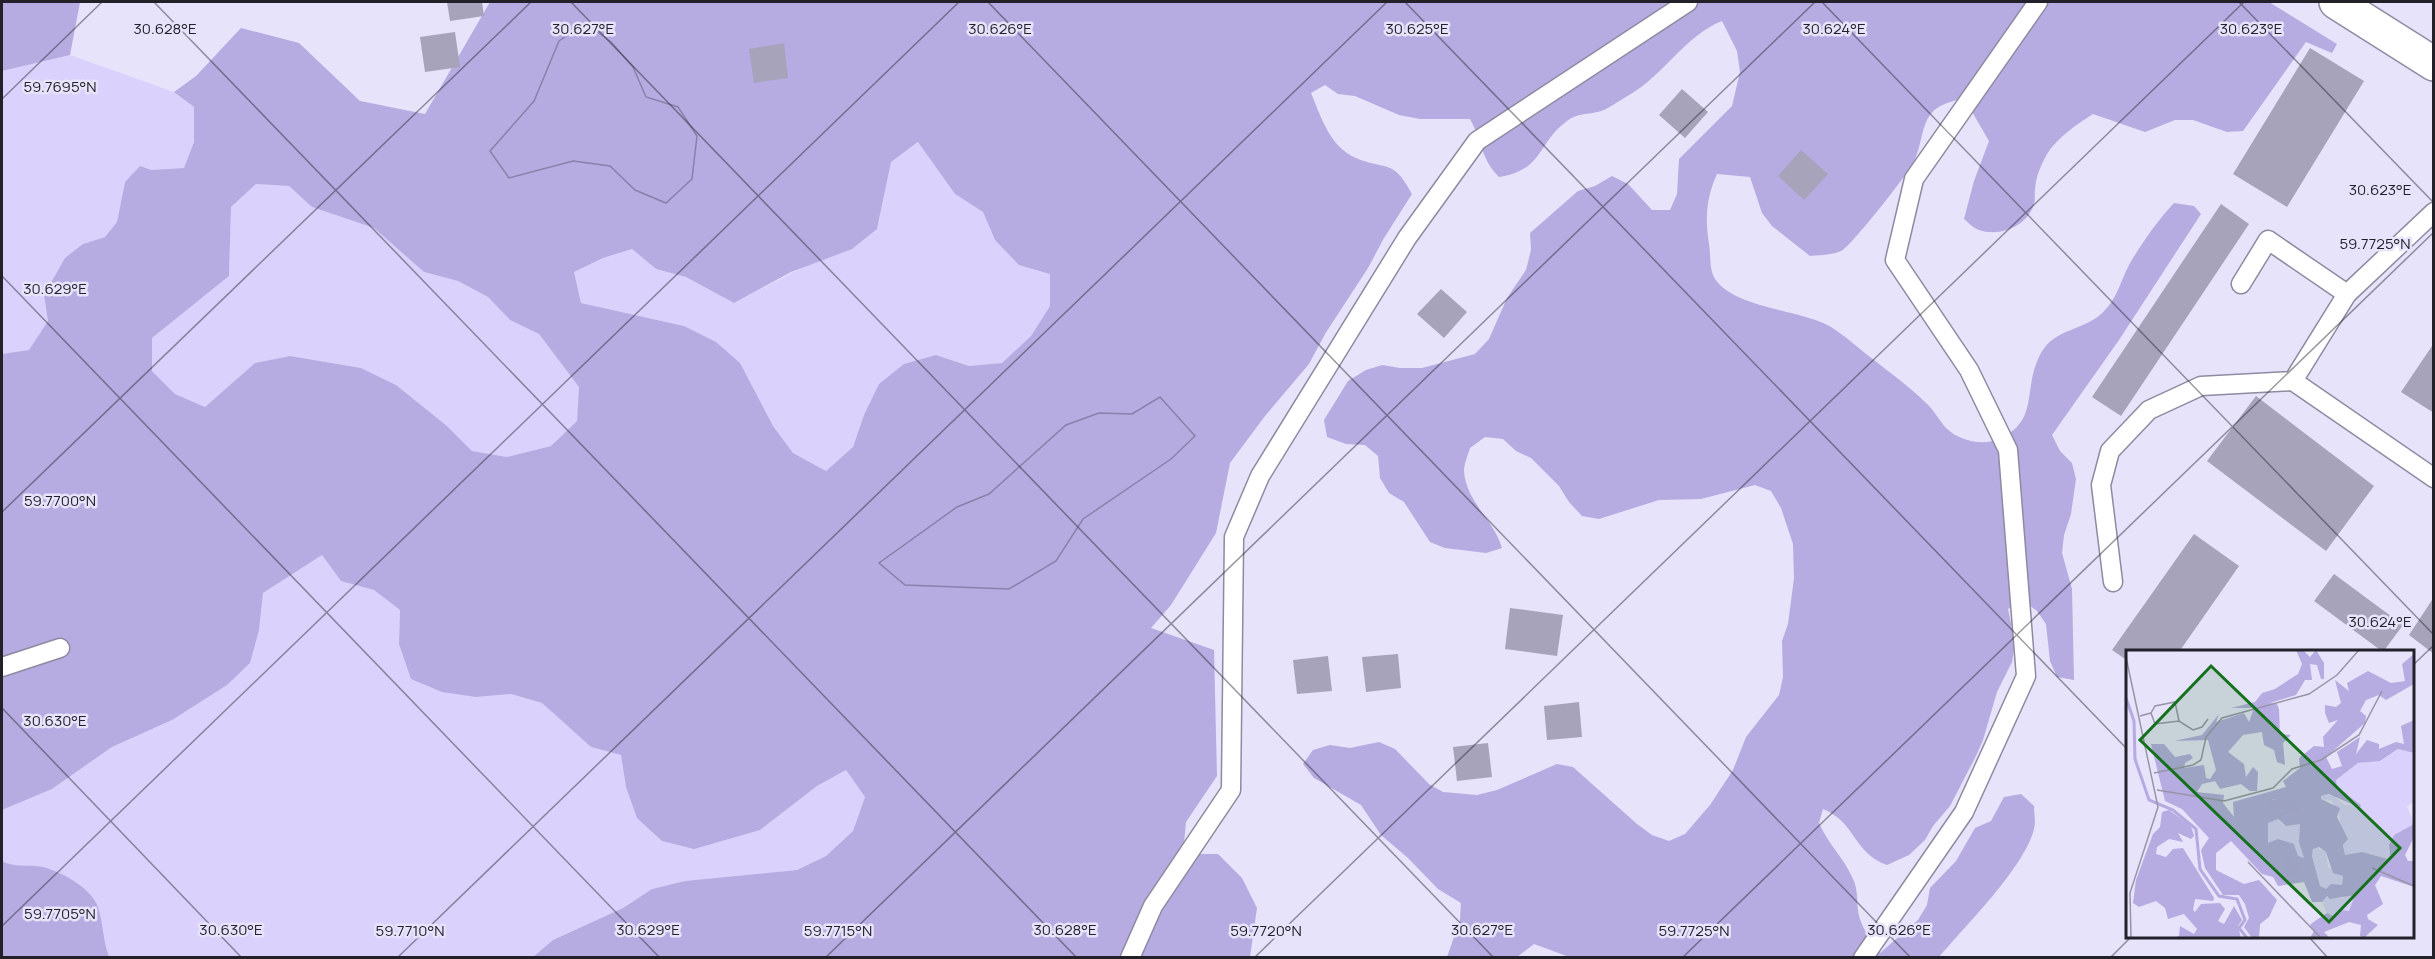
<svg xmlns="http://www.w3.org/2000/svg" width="2435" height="959" font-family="Manrope,sans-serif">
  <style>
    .green { fill: #dad2fc }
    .forest { fill: #b6ace1; fill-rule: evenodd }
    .water { fill: #b6abe1; stroke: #8a81aa; stroke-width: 1.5 }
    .building { fill: #a7a3ba }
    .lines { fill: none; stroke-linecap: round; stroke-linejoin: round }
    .lane-casing { stroke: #8e8aa1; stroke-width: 21 }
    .secondary-casing { stroke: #8e8aa1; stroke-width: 36 }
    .lane { stroke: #fff; stroke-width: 18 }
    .secondary { stroke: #fff; stroke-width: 33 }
    .ticks { fill: none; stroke: #222029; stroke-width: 1.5; stroke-opacity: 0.45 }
    .inset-river { fill: none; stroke: #b6abe1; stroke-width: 3 }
    .inset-road { fill: none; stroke: #9895a7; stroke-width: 1.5 }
    .view { fill: #15701c; fill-opacity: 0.15; stroke: #15701c; stroke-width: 3 }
    .inset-edge { fill: none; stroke: #222029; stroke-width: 3 }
    .ticks-label { font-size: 15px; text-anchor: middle; fill: #222029; stroke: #e7e3fb; stroke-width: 5; stroke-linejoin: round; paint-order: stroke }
  </style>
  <rect width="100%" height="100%" fill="#e7e3fb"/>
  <g class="green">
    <polygon points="70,55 174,92 194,107 194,142 184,168 151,170 125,182 117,222 105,237 83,244 44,295 48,321 29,350 2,354 2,71"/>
    <polygon points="919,142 955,194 983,212 995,240 1050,274 1050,306 1031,336 1002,363 969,366 936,355 864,415 853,447 826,471 793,453 773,426 684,326 581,303 574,272 603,258 632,249 656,269 686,277 734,303 877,229 891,162"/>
    <polygon points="256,184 289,186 312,207 374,228 424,272 458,281 488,297 510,320 539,334 580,387 577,421 551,446 507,457 472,451 447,426 396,385 361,368 290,356 255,363 205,407 175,394 152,371 152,338 229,276 231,207"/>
    <polygon points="322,555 341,581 374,590 400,610 399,644 476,697 511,694 542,703 591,747 621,755 626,787 760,830 817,786 846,770 865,797 853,831 826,856 797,870 685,881 652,889 623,908 553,940 533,957 109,957 103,941 98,906 43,867 8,865 2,861 2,810 52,789 112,747 172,720 259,630 263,593"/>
  </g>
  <g class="forest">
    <polygon points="2,2 80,2 70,55 2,71"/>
    <path d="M490 2H2269L2337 44 2332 53 2306 42 2243 131 2227 132 2193 120H2175L2145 132 2093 114C2077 124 2057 138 2047 154 2041 165 2036 176 2035 189 2034 194 2036 202 2033 207 2025 227 1999 237 1979 230 1973 228 1969 223 1964 219L1974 181 1989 141 1971 110 1958 100C1918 108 1927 132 1914 162 1909 172 1851 247 1841 251 1833 255 1819 255 1810 256L1772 226 1762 213 1750 177 1717 174C1706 198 1705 219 1709 244 1711 256 1709 269 1715 279 1734 308 1802 310 1831 327 1844 335 1857 347 1870 357 1889 372 1909 386 1926 403 1934 410 1939 420 1946 428 1957 439 1977 445 1992 441 2041 425 2022 392 2039 357 2053 326 2085 333 2106 309 2118 296 2121 280 2129 265 2141 244 2158 220 2174 203L2194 206 2201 214 2119 340 2052 435 2060 451 2072 463 2076 479 2071 514 2064 535 2062 553 2072 589 2074 680 2057 677 2050 661 2046 624 2037 611 2022 600 2008 609 2015 643 2012 662 1997 692 1983 740 1976 756 1950 806 1933 826 1925 840 1909 855 1887 865C1852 852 1857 823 1823 809L1819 823C1828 844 1844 858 1853 879 1859 891 1856 904 1859 916 1863 930 1872 942 1880 953L1918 920 1927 905 1930 888 1956 861 1975 828 1991 821 2004 797 2021 794 2034 806C2034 813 2036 822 2034 829 2024 868 1966 925 1939 957L1572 958 1534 944 1517 957H1447L1460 920 1461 903 1438 889 1408 858 1381 835 1361 805 1314 778 1303 764 1313 750 1330 745 1350 748 1379 742 1395 749 1429 784 1443 792 1477 795 1497 790 1557 764 1573 767 1637 824 1652 835 1669 841 1685 834 1710 805 1733 770 1746 737 1779 695 1783 677 1782 641 1788 624 1794 578 1793 544 1781 508 1771 491 1755 485 1701 499 1659 500 1599 519 1582 516 1569 502 1559 486 1531 458 1516 451 1503 439 1485 437 1470 448C1468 455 1464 464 1464 471 1466 502 1494 520 1502 548L1486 553 1445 548 1430 542 1404 502 1389 493 1380 478 1378 456 1365 445 1346 444 1327 437 1324 420 1348 381 1366 370 1382 365 1400 368H1422L1475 354 1489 339 1507 298 1526 270 1531 250 1530 233 1578 191 1595 186 1612 176 1628 184 1652 210H1670L1677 194 1679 159 1732 106 1740 72 1737 51 1722 21C1687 34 1663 76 1629 95 1620 100 1606 111 1597 112 1585 115 1577 113 1567 121 1537 143 1544 170 1499 177 1481 159 1482 141 1470 119H1420L1399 115 1355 96 1338 94 1325 85 1311 93C1321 117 1330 147 1356 158 1387 171 1393 158 1412 194L1384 238 1368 268 1325 334 1309 364 1265 416 1230 463 1216 533 1171 605 1151 628 1214 650 1217 776 1186 822 1183 854H1218L1242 878 1257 908 1250 957H533L553 940 623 908 652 889 685 881 797 870 826 856 853 831 865 797 846 770 817 786 760 830 694 849 662 841 637 818 626 787 621 755 591 747 542 703 511 694 476 697 442 692 411 679 399 644 400 610 374 590 341 581 322 555 263 593 259 630 250 663 227 685 172 720 112 747 52 789 2 810V354L29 350 48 321 44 295 65 258 83 244 105 237 117 222 125 182 140 166 151 170 184 168 194 142V107L174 92 196 76 241 28 299 43 360 101 425 114ZM633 67 646 97 635 190 610 166 573 160 509 178 491 151 534 101ZM918 142 955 194 983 212 995 240 1019 265 1050 274V306L1031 336 1002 363 969 366 936 355 904 364 879 384 864 415 853 447 826 471 793 453 773 426 740 363 716 342 684 326 581 303 574 272 603 258 632 249 656 269 686 277 734 303 791 272 852 249 877 229 891 162ZM256 184 289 186 312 207 374 228 424 272 458 281 488 297 510 320 539 334 579 387 577 421 551 446 507 457 472 451 447 426 396 385 361 368 290 356 255 363 205 407 175 394 152 371V338L229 276 231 207ZM1160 397 1171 459 1083 519 1056 561 957 507 989 494 1066 425 1099 413 1132 414Z"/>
    <path d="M2 861C14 868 29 864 43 867 62 872 91 888 98 907 103 922 103 941 109 957H2Z"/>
  </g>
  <g class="water">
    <polygon points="586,23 611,42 633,67 646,97 678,107 697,136 692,179 666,203 635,190 610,166 573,161 509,178 490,151 534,101 559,41"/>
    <polygon points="1160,397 1195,436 1171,459 1083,519 1056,561 1009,589 905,585 879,563 957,507 989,494 1066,425 1099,413 1132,414"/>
  </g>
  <g class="building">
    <polygon points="447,2 482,2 484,16 450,21"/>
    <polygon points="455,32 460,67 425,72 420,37"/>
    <polygon points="784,43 788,78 754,83 749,49"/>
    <polygon points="2310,48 2364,81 2287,207 2233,174"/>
    <polygon points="1682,89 1708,112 1685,138 1659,115"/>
    <polygon points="1801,150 1828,174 1804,200 1778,176"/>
    <polygon points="2221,204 2249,224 2121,416 2092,397"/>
    <polygon points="1441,289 1467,312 1444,338 1417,314"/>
    <polygon points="2434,343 2434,413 2401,392"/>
    <polygon points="2256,396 2374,486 2326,551 2207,461"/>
    <polygon points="2194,534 2239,566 2179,652 2128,652 2128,661 2112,650"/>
    <polygon points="2334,574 2403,625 2383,652 2314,601"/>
    <polygon points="2434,597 2434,654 2409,635"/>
    <polygon points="1510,608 1563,615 1557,656 1505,649"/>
    <polygon points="1398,654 1401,688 1366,692 1362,657"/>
    <polygon points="1328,656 1332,691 1297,694 1293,660"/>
    <polygon points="1579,702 1582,737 1547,740 1544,706"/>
    <polygon points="1488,743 1492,777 1457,781 1453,747"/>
  </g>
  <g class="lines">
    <g class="lane-casing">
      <g id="lane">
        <polyline points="2241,284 2268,240 2347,294"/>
        <polyline points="2293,381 2434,478"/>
        <polyline points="2113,582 2101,485 2110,451 2149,410 2201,386 2293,381 2347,294 2434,212"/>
        <polyline points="2,667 60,648"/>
        <polyline points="1130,958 1153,906 1231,790 1234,537 1260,476 1407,238 1477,141 1688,2"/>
        <polyline points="1863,958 1964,812 2026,676 2008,450 1969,370 1895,260 1914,179 2038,2"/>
      </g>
    </g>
    <g class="secondary-casing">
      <polyline id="secondary" points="2336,2 2434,64"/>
    </g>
    <use href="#lane" class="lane"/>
    <use href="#secondary" class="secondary"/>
  </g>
  <path class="ticks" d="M154 2 1077 958M571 2 1494 958M988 2 1911 958M1405 2 2128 750M1822 2 2434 635M2239 2 2434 203M2 99 102 2M2 276 660 958M2 512 531 2M2412 666 2434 645M2 708 242 958M2 926 959 2M2308 936 2328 958M397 958 1387 2M825 958 1815 2M1254 958 2244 2M1682 958 2434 232M2110 958 2132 936"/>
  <g transform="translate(2126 650)">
    <rect width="288" height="288" fill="#e7e3fb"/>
    <path d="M273 99 288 103V152L281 156 288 174 268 185 263 195 268 208 265 210 243 204 219 205 213 164 206 151 195 149V146L206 145 219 155H235L211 137 210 130 232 113 254 111ZM152 169 157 175 174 174 178 208 172 206 168 194 142 193V172ZM189 197 200 202 202 217 217 225 216 235 200 239 194 236 186 206ZM226 243 230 248 223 261 209 267 201 263 196 252 198 247 217 248Z" fill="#dad2fc"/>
    <path d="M170 0H177L184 7 190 0 198 13V29H195L191 15 184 14 186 30H179L170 45 144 53 151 54 153 59 154 84 165 85 157 93 159 115 151 112 148 100 138 95 136 82 117 85 102 102 118 114 120 127 127 117 132 122 131 141H124L115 134 94 139 89 131 76 134 71 142 98 145 97 153 108 167 107 152 160 137 157 131 174 118 173 108 188 96 198 97 197 87 212 70 203 73 199 63V55L210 57 215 53 209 30 223 41 221 33 242 21 265 33 279 31 276 14 288 4V34L260 50 253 45 240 50 234 61 240 66 239 73 200 107 206 119 216 116 211 102 234 87 230 104 241 90 253 94V99L270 92 278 94 275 76 288 70V103L272 99 254 111 232 113 210 130 211 137 235 155 234 158 203 144 195 146V149L214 158 211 167 222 189 217 195 219 205 236 202 265 210 263 195 268 185 288 174V187L279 205 282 211H288V237L255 226 249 235 257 254 241 265 242 269 252 275 238 288 234 286 235 275 223 272 198 282 204 288H184L188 281 184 275 186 273 201 263 209 267 215 260 223 261 229 245 204 249 201 246 196 252H186L178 232 152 236 147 227 136 224 105 191 90 203V220L118 234 133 230 151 250 143 267 134 274 133 288H126L118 277 123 268 119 254 113 245H97L79 218 75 200 83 188 56 159 39 151 25 94H38L49 107 64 104 67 108 59 113 58 118 78 115 80 128 84 129 90 120 82 90 48 91 76 85 93 64 90 72 118 63 123 72 128 58H105L129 52 136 43 149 39 172 24 176 14ZM146 149 157 151 176 162 152 160 146 155ZM152 169 160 176 174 174 173 192 178 208 172 206 168 194 152 189 142 193V173ZM193 197 200 202 207 223 217 226 216 235 205 234 200 239 194 236 186 206 187 199ZM43 160 65 176 68 186 65 189 52 183 57 192 43 189 31 197 30 204 40 207 47 199 57 198 88 248 87 251 69 249 67 260 69 262 75 254 94 253 99 259 92 271 98 274 108 256 116 270 112 276 115 288H48L53 286 54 276 68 284 71 279 58 264 42 269 39 258 30 251 13 257 7 253 10 230 27 184 34 177 36 162Z" fill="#b6ace1" fill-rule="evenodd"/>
    <path d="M142 149 168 151 176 163 152 160 142 155ZM162 207H166L176 224 159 227 158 213Z" fill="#b6abe1"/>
    <path class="inset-river" d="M0 48 8 71 9 109 23 150 47 160 70 179 74 219 93 246 111 249 119 270 113 278 121 288"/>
    <path class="inset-road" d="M0 7 32 157 4 243 5 288M25 63 29 56 49 52 53 71M14 66 25 63 29 74 53 71 67 80 76 77 82 69M28 123 67 115 75 110 80 87 96 68 183 44 211 25 233 0M31 140 98 151 147 138 166 119 195 110 233 85 256 41M122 212 195 288M246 218 288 236"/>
    <path class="view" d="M85 16 274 198 203 272 14 90Z"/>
    <rect width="288" height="288" class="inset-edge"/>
  </g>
  <g class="ticks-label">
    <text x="2251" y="34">30.623°E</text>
    <text x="165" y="34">30.628°E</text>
    <text x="583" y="34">30.627°E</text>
    <text x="1000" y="34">30.626°E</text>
    <text x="1417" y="34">30.625°E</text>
    <text x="1834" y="34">30.624°E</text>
    <text x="60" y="92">59.7695°N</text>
    <text x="2380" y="195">30.623°E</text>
    <text x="2375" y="249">59.7725°N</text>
    <text x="55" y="294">30.629°E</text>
    <text x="60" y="506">59.7700°N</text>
    <text x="2380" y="627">30.624°E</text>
    <text x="55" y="726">30.630°E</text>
    <text x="60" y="919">59.7705°N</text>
    <text x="231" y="935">30.630°E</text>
    <text x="648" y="935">30.629°E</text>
    <text x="1065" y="935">30.628°E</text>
    <text x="1482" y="935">30.627°E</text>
    <text x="1899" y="935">30.626°E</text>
    <text x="410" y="936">59.7710°N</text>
    <text x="838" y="936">59.7715°N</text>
    <text x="1266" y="936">59.7720°N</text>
    <text x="1694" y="936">59.7725°N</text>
  </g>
  <rect width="2435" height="959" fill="none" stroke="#222029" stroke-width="6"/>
</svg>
